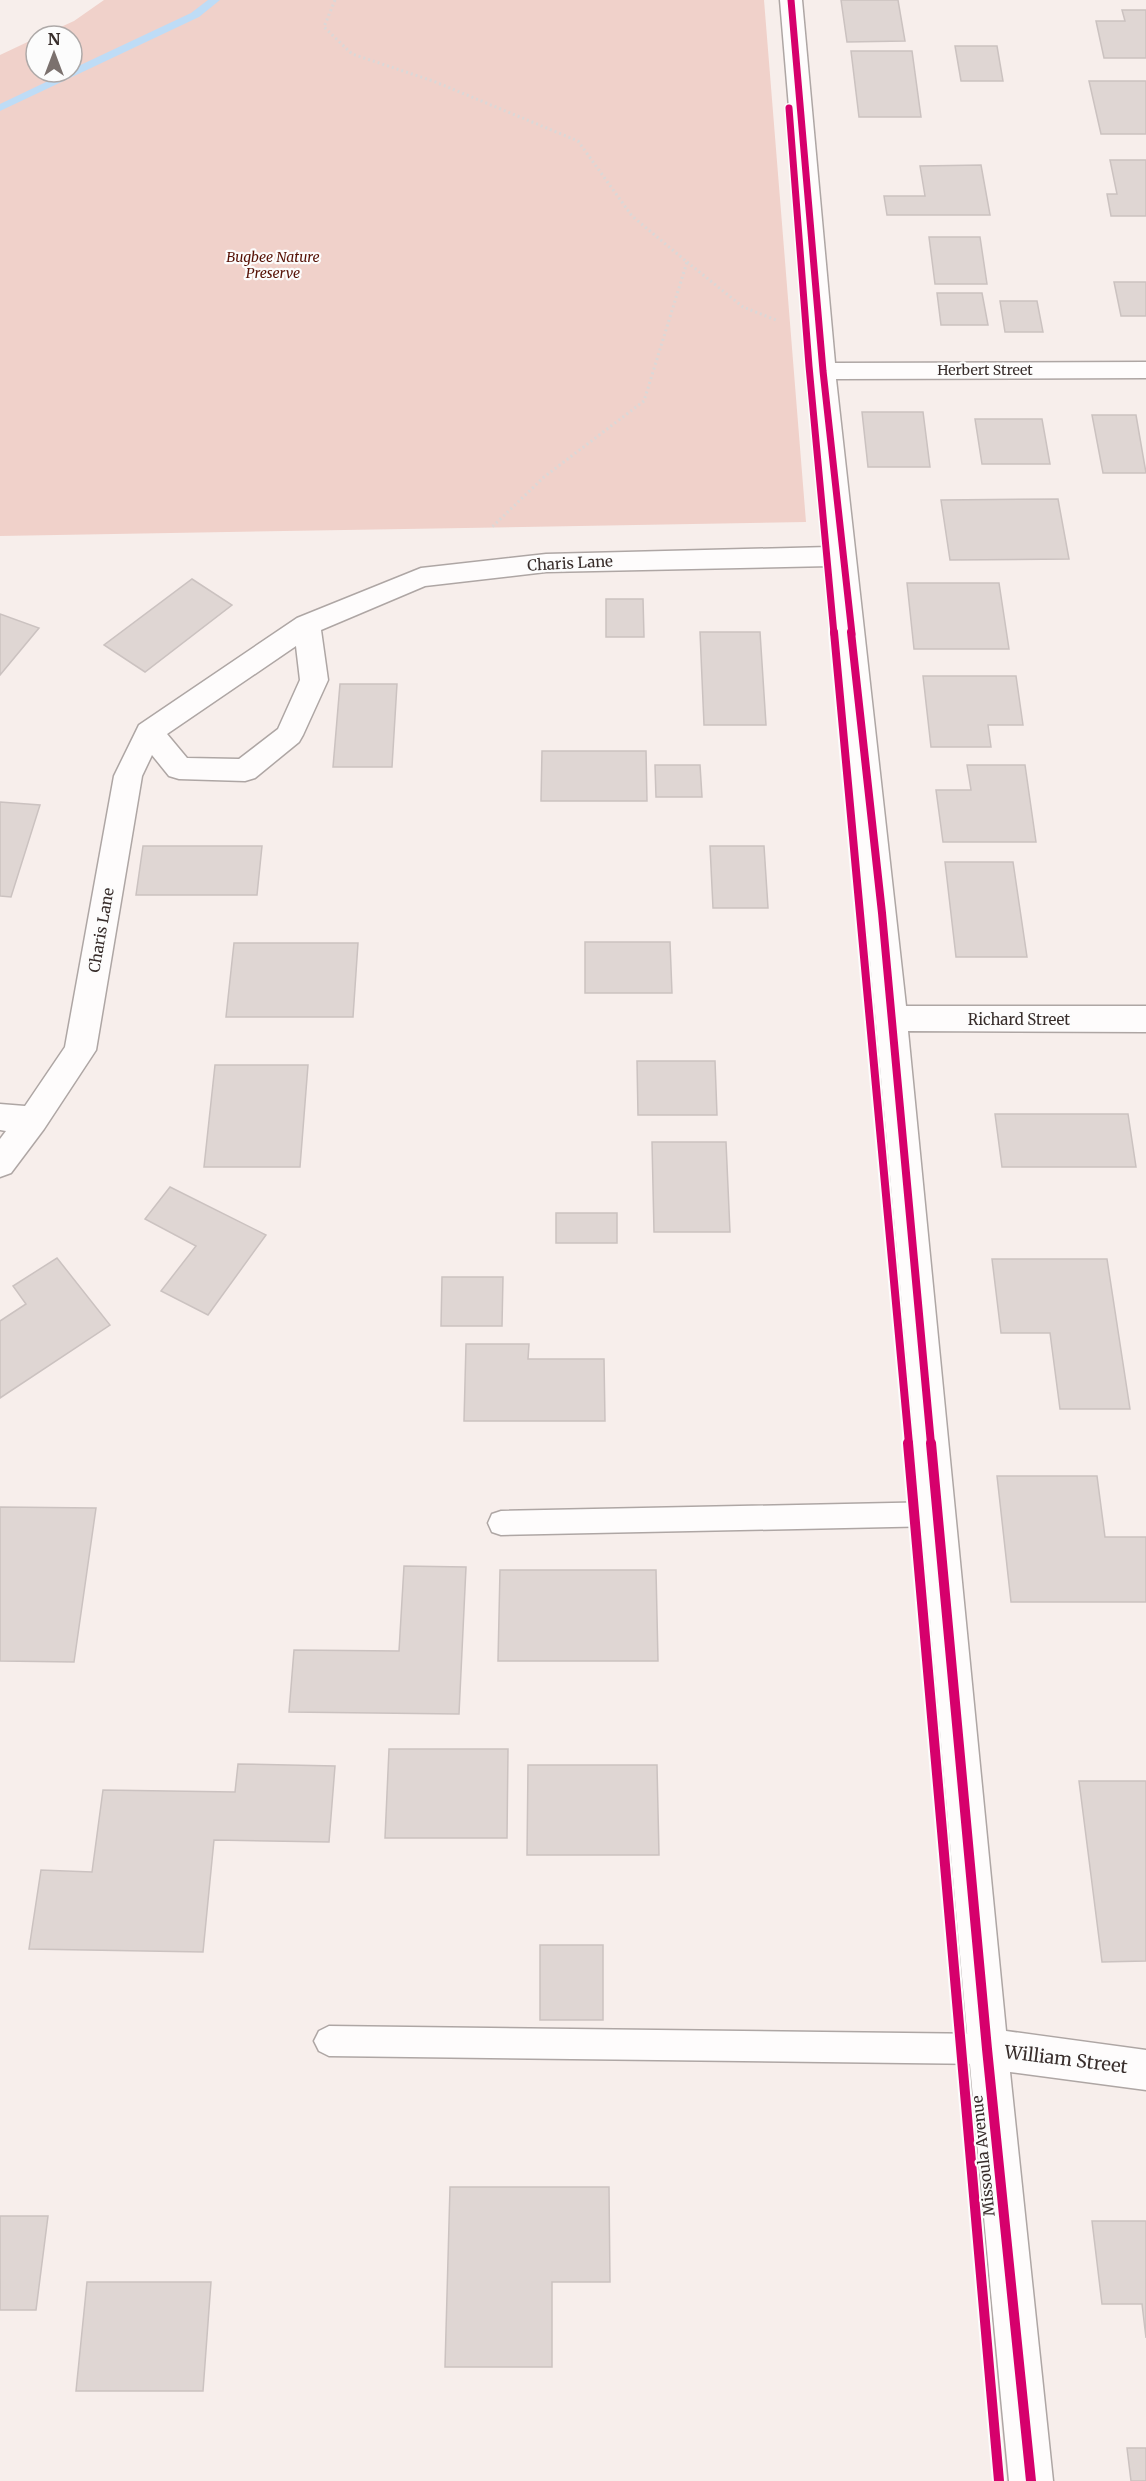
<svg xmlns="http://www.w3.org/2000/svg" width="1146" height="2481" font-family="Merriweather,serif">
  <style>
    .green { fill: #f0d1ca }
    .lines { fill: none; stroke-linecap: round; stroke-linejoin: round }
    .stream { fill: #bedcf6; fill-rule: evenodd }
    .building { fill: #dfd6d3; stroke: #cbc2c0; stroke-width: 1.5 }
    .service-casing { stroke: #aea6a4; stroke-width: 3 }
    .minor-casing { stroke: #aea6a4; stroke-width: 3 }
    .path { stroke: #dbd8d7; stroke-width: 3; stroke-dasharray: 2 3; stroke-linecap: butt }
    .service { fill: #fefcfc; fill-rule: evenodd }
    .minor { fill: #fefcfc; fill-rule: evenodd }
    .cycleway-far2-casing { stroke: #fcfcfc; stroke-width: 10 }
    .cycleway-far1-casing { stroke: #fcfcfc; stroke-width: 12 }
    .cycleway-casing { stroke: #fcfcfc; stroke-width: 14 }
    .cycleway-far2 { stroke: #d6006c; stroke-width: 7 }
    .cycleway-far1 { stroke: #d6006c; stroke-width: 8 }
    .cycleway { stroke: #d6006c; stroke-width: 10 }
    .labels { text-anchor: middle; dominant-baseline: central; stroke-width: 4.5; stroke-linejoin: round; paint-order: stroke }
    .far-park-label { font-size: 14px; font-style: italic; fill: #561105; stroke: #fcfcfc }
    .far-street-label { font-size: 14px; fill: #382d2b; stroke: #fcfcfc }
    .street-label { font-size: 15px; fill: #382d2b; stroke: #fcfcfc }
    .near-street-label { font-size: 18px; fill: #382d2b; stroke: #fcfcfc }
  </style>
  <rect width="100%" height="100%" fill="#f7eeeb"/>
  <polygon class="green" points="104,0 764,0 806,522 0,536 0,55 36,38 36,72 72,72 72,36 41,36 74,21"/>
  <g class="lines">
    <polygon class="stream" points="208,0 220,0 199,17 0,111 0,104 67,72 72,72 72,69 191,13"/>
  </g>
  <g class="building">
    <polygon points="841,0 898,0 905,41 847,42"/>
    <polygon points="1122,10 1146,10 1146,58 1104,58 1096,21 1125,21"/>
    <polygon points="955,46 997,46 1003,81 961,81"/>
    <polygon points="851,51 912,51 921,117 859,117"/>
    <polygon points="1089,81 1146,81 1146,134 1101,134"/>
    <polygon points="1110,160 1146,160 1146,216 1111,216 1107,194 1117,194"/>
    <polygon points="981,165 990,215 887,215 884,196 925,196 920,166"/>
    <polygon points="929,237 980,237 987,284 935,284"/>
    <polygon points="1114,282 1146,282 1146,316 1121,316"/>
    <polygon points="937,293 982,293 988,325 941,325"/>
    <polygon points="1000,301 1037,301 1043,332 1005,332"/>
    <polygon points="862,412 923,412 930,467 868,467"/>
    <polygon points="1092,415 1136,415 1146,473 1103,473"/>
    <polygon points="975,419 1042,419 1050,464 982,464"/>
    <polygon points="1058,499 1069,559 950,560 941,500"/>
    <polygon points="192,579 232,605 145,672 104,645"/>
    <polygon points="907,583 999,583 1009,649 914,649"/>
    <polygon points="606,599 643,599 644,637 606,637"/>
    <polygon points="0,614 39,628 0,675"/>
    <polygon points="700,632 760,632 766,725 704,725"/>
    <polygon points="923,676 1016,676 1023,725 988,725 991,747 931,747"/>
    <polygon points="340,684 397,684 392,767 333,767"/>
    <polygon points="542,751 646,751 647,801 541,801"/>
    <polygon points="655,765 700,765 702,797 656,797"/>
    <polygon points="967,765 1025,765 1036,842 943,842 936,790 971,790"/>
    <polygon points="0,802 40,805 11,897 0,896"/>
    <polygon points="143,846 262,846 257,895 136,895"/>
    <polygon points="710,846 764,846 768,908 713,908"/>
    <polygon points="945,862 1013,862 1027,957 956,957"/>
    <polygon points="585,942 670,942 672,993 585,993"/>
    <polygon points="234,943 358,943 353,1017 226,1017"/>
    <polygon points="637,1061 715,1061 717,1115 638,1115"/>
    <polygon points="215,1065 308,1065 300,1167 204,1167"/>
    <polygon points="995,1114 1128,1114 1136,1167 1002,1167"/>
    <polygon points="652,1142 726,1142 730,1232 654,1232"/>
    <polygon points="170,1187 266,1235 208,1315 161,1291 196,1246 145,1219"/>
    <rect x="556" y="1213" width="61" height="30"/>
    <polygon points="57,1258 110,1325 0,1398 0,1321 26,1304 13,1286"/>
    <polygon points="992,1259 1107,1259 1130,1409 1060,1409 1050,1333 1001,1333"/>
    <polygon points="442,1277 503,1277 502,1326 441,1326"/>
    <polygon points="466,1344 529,1344 528,1359 604,1359 605,1421 464,1421"/>
    <polygon points="997,1476 1097,1476 1105,1537 1146,1537 1146,1602 1011,1602"/>
    <polygon points="0,1507 96,1508 74,1662 0,1661"/>
    <polygon points="404,1566 466,1567 459,1714 289,1712 294,1650 399,1651"/>
    <polygon points="500,1570 656,1570 658,1661 498,1661"/>
    <polygon points="389,1749 508,1749 507,1838 385,1838"/>
    <polygon points="238,1764 335,1766 329,1842 214,1840 203,1952 29,1949 41,1870 92,1872 103,1790 235,1792"/>
    <polygon points="528,1765 657,1765 659,1855 527,1855"/>
    <polygon points="1079,1781 1146,1781 1146,1961 1102,1962"/>
    <rect x="540" y="1945" width="63" height="75"/>
    <polygon points="450,2187 609,2187 610,2282 552,2282 552,2367 445,2367"/>
    <polygon points="0,2216 48,2216 36,2310 0,2310"/>
    <polygon points="1092,2221 1146,2221 1146,2338 1142,2304 1102,2304"/>
    <polygon points="87,2282 211,2282 203,2391 76,2391"/>
    <polygon points="1127,2448 1146,2448 1146,2481 1131,2481"/>
  </g>
  <g class="lines">
    <g class="service-casing">
      <g id="service">
        <polygon points="939,1502 948,1505 952,1514 948,1523 939,1526 501,1535 492,1532 488,1523 492,1514 501,1511"/>
        <polygon points="329,2026 987,2034 997,2039 1002,2049 997,2059 987,2064 329,2056 319,2051 314,2041 319,2031"/>
      </g>
    </g>
    <g class="minor-casing">
      <path id="minor" d="M780 0H802L835 363 1146 362V378L836 379 906 1006H1146V1032L908 1031 1006 2031 1146 2050V2090L1010 2072 1053 2481H1009C947 1843 897 1203 831 566L546 572 425 586 321 630 328 680 303 735 299 742 255 778 245 781 179 779 169 776 152 755 142 776 96 1050 44 1129 11 1173 0 1177V1139L6 1131 0 1130V1104L25 1106 65 1047 114 776 139 725 297 618 421 568 546 554 829 547 811 371ZM296 646 300 680 278 729 239 759 187 758 167 734Z"/>
    </g>
    <g class="path">
      <polyline points="335,0 324,27 352,54 433,81 578,141 632,216 687,262 644,401 544,477 491,528"/>
      <polyline points="687,262 743,307 776,320"/>
    </g>
    <use href="#service" class="service"/>
    <use href="#minor" class="minor"/>
    <g class="cycleway-far2-casing">
      <g id="cycleway-far2">
        <polyline points="791,0 823,371 852,634"/>
        <polyline points="789,108 809,366 834,634"/>
      </g>
    </g>
    <g class="cycleway-far1-casing">
      <g id="cycleway-far1">
        <polyline points="834,632 909,1444"/>
        <polyline points="851,632 882,913 931,1444"/>
      </g>
    </g>
    <g class="cycleway-casing">
      <g id="cycleway">
        <polyline points="908,1443 999,2481"/>
        <polyline points="931,1443 987,2049 1031,2481"/>
      </g>
    </g>
    <use href="#cycleway-far2" class="cycleway-far2"/>
    <use href="#cycleway-far1" class="cycleway-far1"/>
    <use href="#cycleway" class="cycleway"/>
  </g>
  <g class="labels">
    <g class="far-park-label">
      <text x="273" y="257">Bugbee Nature<tspan x="273" dy="16">Preserve</tspan></text>
    </g>
    <g class="far-street-label">
      <text x="985" y="370">Herbert Street</text>
    </g>
    <g class="street-label">
      <text transform="translate(570 563) rotate(-3)">Charis Lane</text>
      <text transform="translate(101 930) rotate(-80)">Charis Lane</text>
      <text x="1019" y="1019">Richard Street</text>
      <text transform="translate(983 2156) rotate(-96)">Missoula Avenue</text>
    </g>
    <g class="near-street-label">
      <text transform="translate(1066 2059) rotate(7)">William Street</text>
    </g>
  </g>
  <g transform="translate(54 54)"><circle r="28" fill="#fcfcfc" stroke="#aea9a8" stroke-width="1.5"/>
  <path d="M0-4.5L10 22L0 15L-10 22Z" fill="#7b716e"/>
  <text y="-9" font-size="16" font-weight="bold" text-anchor="middle" fill="#382d2b">N</text>
  </g>
</svg>
